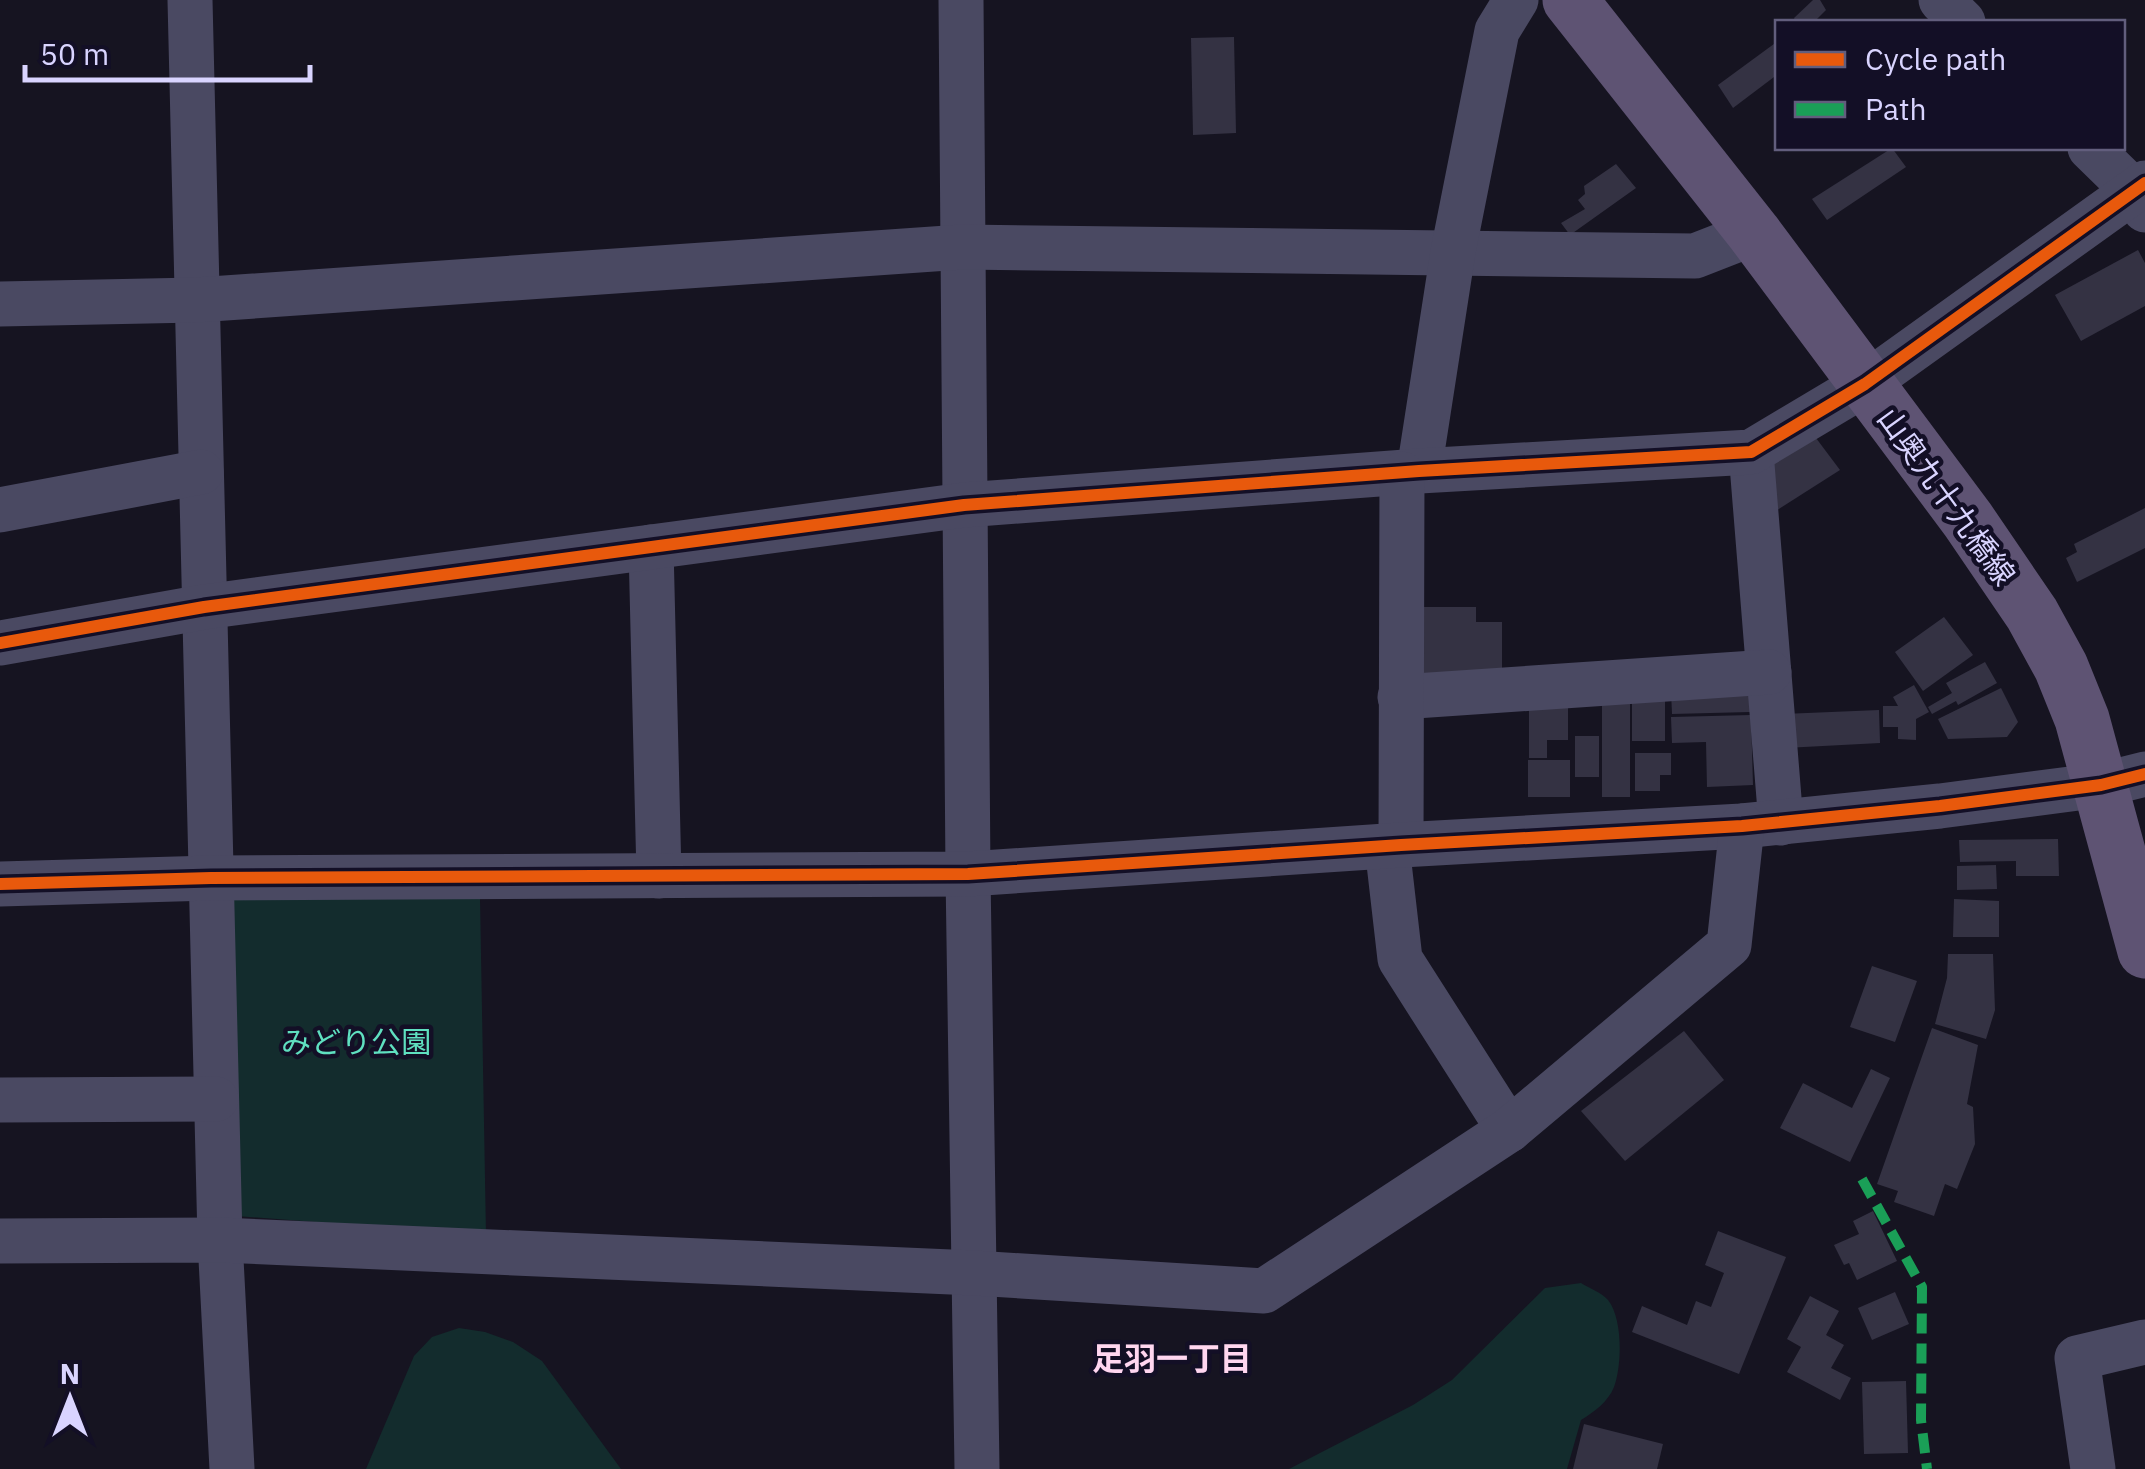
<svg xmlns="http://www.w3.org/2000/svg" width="2145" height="1469" font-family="'IBM Plex Sans','Noto Sans JP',sans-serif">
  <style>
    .green { fill: #132c2d }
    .building { fill: #343243 }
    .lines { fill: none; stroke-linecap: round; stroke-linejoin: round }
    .minor { stroke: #4a4962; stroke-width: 45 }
    .major { stroke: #5e5373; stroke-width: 55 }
    .quiet { stroke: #1a9f57; stroke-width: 10; stroke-dasharray: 20 10; stroke-linecap: butt }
    .cycleway-casing { stroke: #130f26; stroke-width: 19 }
    .cycleway { stroke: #e8590c; stroke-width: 12 }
    .labels { text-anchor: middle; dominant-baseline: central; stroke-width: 9; stroke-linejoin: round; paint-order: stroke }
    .street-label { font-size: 30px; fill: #d9d4ff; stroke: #130f26 }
    .park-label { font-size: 30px; fill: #5fe0c0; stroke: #130f26 }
    .neighbourhood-label { font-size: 32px; font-weight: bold; fill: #ffd6f0; stroke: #130f26 }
  </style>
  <rect width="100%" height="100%" fill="#161421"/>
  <g class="green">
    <polygon points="223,893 480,898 486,1235 236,1216"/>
    <path d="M1581 1283C1589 1288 1602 1293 1608 1300 1623 1319 1622 1365 1614 1387 1608 1402 1594 1412 1581 1420L1567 1469H1289L1413 1405 1452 1380 1545 1288Z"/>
    <polygon points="459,1328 485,1332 513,1342 542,1361 621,1469 366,1469 414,1356 432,1337"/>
  </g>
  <g class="building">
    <polygon points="1813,0 1820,0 1826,10 1814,22 1796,22 1794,18"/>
    <polygon points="1234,37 1236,133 1193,135 1191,38"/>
    <polygon points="1778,41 1778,74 1733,108 1718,85"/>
    <polygon points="1892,148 1906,167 1827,220 1812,199"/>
    <polygon points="1616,164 1636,188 1570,235 1561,223 1585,209 1578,200 1585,194 1584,186"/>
    <polygon points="2138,250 2145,263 2145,306 2081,341 2055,295"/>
    <polygon points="1816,438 1840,470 1771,514 1763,470"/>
    <polygon points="2145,508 2145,548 2077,582 2066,558 2077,552 2074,544"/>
    <polygon points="1415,607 1476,607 1476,622 1502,622 1502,678 1415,678"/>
    <polygon points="1944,617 1973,655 1923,691 1895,652"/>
    <polygon points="1985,662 1997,683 1958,705 1956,701 1932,714 1928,707 1952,693 1946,683"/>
    <polygon points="1914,685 1929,712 1916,719 1916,740 1898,739 1898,727 1883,727 1883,706 1898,706 1893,697"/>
    <polygon points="2001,688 2018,722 2007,737 1948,739 1938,719"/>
    <polygon points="1750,689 1750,712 1672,714 1671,691"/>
    <rect x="1632" y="693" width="33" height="48"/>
    <rect x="1602" y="702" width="28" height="95"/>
    <polygon points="1529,704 1568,704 1568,740 1547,740 1547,758 1529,758"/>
    <polygon points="1879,710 1880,743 1785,748 1783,714"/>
    <polygon points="1751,715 1753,785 1707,787 1706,742 1672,743 1671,717"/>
    <rect x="1575" y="736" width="24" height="41"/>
    <polygon points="1635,753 1671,753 1671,775 1660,775 1660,791 1635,791"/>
    <rect x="1528" y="760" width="42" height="37"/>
    <polygon points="2058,839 2059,876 2016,876 2016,861 1960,862 1959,840"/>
    <polygon points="1996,865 1997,889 1957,890 1957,866"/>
    <polygon points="1954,899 1999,901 1999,937 1953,937"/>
    <polygon points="1948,954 1993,954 1995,1010 1986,1039 1935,1024 1947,978"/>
    <polygon points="1872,966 1917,981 1895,1042 1850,1027"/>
    <polygon points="1932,1028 1978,1045 1967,1104 1973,1107 1975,1144 1957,1189 1945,1184 1934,1216 1894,1202 1898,1191 1877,1184"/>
    <polygon points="1684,1031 1724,1080 1625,1161 1581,1111"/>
    <polygon points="1871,1069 1890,1078 1850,1162 1780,1128 1803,1083 1852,1108"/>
    <polygon points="1873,1211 1897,1261 1857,1280 1849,1263 1844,1265 1834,1245 1859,1234 1853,1221"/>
    <polygon points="1718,1231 1786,1257 1739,1374 1632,1332 1642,1306 1687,1325 1696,1301 1711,1307 1724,1273 1705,1265"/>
    <polygon points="1895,1292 1909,1324 1872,1340 1858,1308"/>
    <polygon points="1810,1296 1839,1311 1826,1335 1844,1345 1831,1368 1851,1378 1840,1400 1787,1372 1801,1347 1787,1339"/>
    <polygon points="1906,1381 1908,1453 1864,1454 1862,1382"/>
    <polygon points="1584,1424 1663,1444 1657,1469 1573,1469"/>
  </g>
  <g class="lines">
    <g class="minor">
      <polyline points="190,0 220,1240 232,1469"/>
      <polyline points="961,0 968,874 977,1469"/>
      <polyline points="1941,0 1963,22"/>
      <polyline points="2090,148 2134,191 2145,210"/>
      <polyline points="0,304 196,300 962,247 1695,256 1754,233"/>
      <polyline points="1751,452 1781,823"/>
      <polyline points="1419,471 1453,252 1497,31 1516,0"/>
      <polyline points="0,510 201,472"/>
      <polyline points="651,547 659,876"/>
      <polyline points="0,643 204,607 964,505 1419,471 1751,452 1865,384 2145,183"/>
      <polyline points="1400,697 1769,672"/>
      <polyline points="1401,845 1402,474"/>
      <polyline points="1387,846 1400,959 1509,1130"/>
      <polyline points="0,884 211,878 968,874 1401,845 1742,826 1940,806 2101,785 2145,774"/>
      <polyline points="0,1100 216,1099"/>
      <polyline points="0,1241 220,1240 974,1273 1264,1291 1509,1130 1729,945 1742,826"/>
      <polyline points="2093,1469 2077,1358 2145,1342"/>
    </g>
    <polyline class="major" points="1570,0 1754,233 1968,520 2032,614 2061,667 2082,719 2145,951"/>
    <polyline class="quiet" points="1862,1179 1922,1287 1921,1420 1927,1469"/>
    <g class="cycleway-casing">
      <g id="cycleway">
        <polyline points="0,643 204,607 964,505 1419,471 1751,452 1865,384 2145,183"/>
        <polyline points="0,884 211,878 968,874 1401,845 1742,826 1940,806 2101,785 2145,774"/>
      </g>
    </g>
    <use href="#cycleway" class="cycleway"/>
  </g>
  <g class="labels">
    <g class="street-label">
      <text transform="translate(1947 496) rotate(54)">山奥九十九橋線</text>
    </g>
    <g class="park-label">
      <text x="356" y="1041">みどり公園</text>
    </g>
    <g class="neighbourhood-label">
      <text x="1172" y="1358">足羽一丁目</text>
    </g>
  </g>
  <rect x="1775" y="20" width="350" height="130" fill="#130f26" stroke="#625e7d" stroke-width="2.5"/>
  <rect x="1795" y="52" width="50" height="15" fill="#e8590c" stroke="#625e7d" stroke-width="2.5"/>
  <text x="1865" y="70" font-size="30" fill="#d9d4ff">Cycle path</text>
  <rect x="1795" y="102" width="50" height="15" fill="#1a9f57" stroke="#625e7d" stroke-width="2.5"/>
  <text x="1865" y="120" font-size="30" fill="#d9d4ff">Path</text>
  <g transform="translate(70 1399)" stroke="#130f26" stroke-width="8" paint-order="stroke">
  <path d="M0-8L18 38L0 25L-18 38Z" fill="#d9d4ff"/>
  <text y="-15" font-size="28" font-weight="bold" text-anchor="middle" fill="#d9d4ff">N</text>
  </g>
  <path d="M25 65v15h285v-15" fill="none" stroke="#d9d4ff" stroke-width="5"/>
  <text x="40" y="65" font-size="30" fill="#d9d4ff" stroke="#130f26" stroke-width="8" paint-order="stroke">50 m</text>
</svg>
